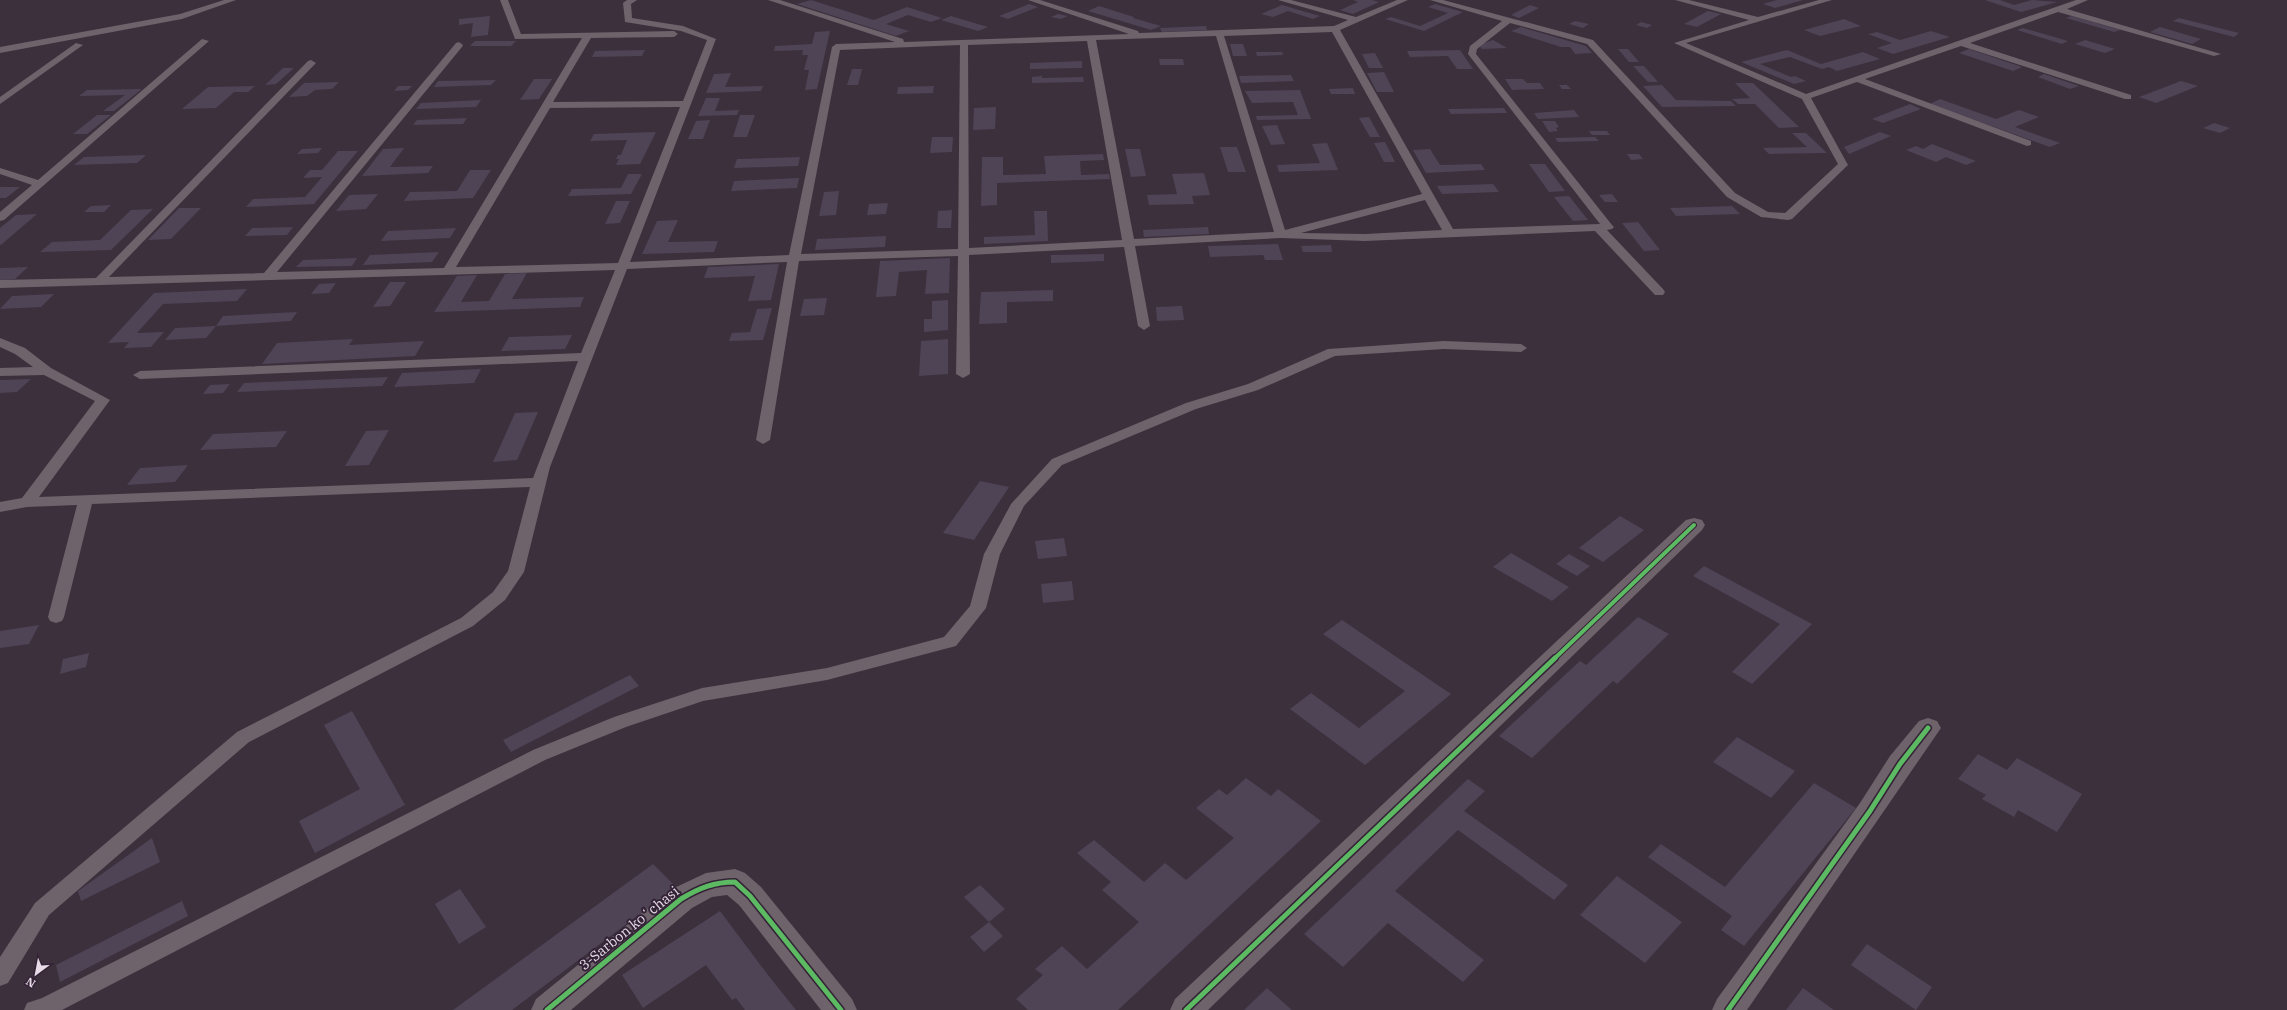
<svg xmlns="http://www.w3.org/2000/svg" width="2287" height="1010" font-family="'IBM Plex Serif',serif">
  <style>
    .building { fill: #4f4356 }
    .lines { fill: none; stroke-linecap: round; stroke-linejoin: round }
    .service { fill: #6e626b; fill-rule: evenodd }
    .minor { fill: #6e626b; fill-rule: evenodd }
    .cycleway-far1-casing { stroke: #342336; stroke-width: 6 }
    .cycleway-casing { stroke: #342336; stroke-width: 8 }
    .cycleway-far1 { stroke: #5cba63; stroke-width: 4 }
    .cycleway { stroke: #5cba63; stroke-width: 5 }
    .labels { text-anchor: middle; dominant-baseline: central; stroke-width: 4; stroke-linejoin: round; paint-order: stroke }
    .near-street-label { font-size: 14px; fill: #e8dce8; stroke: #342336 }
  </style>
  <rect width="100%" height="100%" fill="#3b303c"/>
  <g class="building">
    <polygon points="811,0 874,20 907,7 942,18 931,22 908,15 886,24 909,31 896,36 797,4"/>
    <polygon points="1353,0 1372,0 1379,2 1353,14 1340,10 1358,2"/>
    <polygon points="1777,0 1803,0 1775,8 1763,4"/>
    <polygon points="1985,0 2000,0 2014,5 2032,0 2057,2 2021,12"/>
    <polygon points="1029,4 1038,7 1008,19 999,16"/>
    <polygon points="1435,4 1463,12 1424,31 1385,19 1391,17 1420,26 1448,13 1428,7"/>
    <polygon points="1282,5 1320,16 1313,19 1288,11 1273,17 1261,14"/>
    <polygon points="1530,5 1539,8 1519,18 1511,15"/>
    <polygon points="1099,6 1134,17 1133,18 1161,26 1151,30 1088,11"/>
    <polygon points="1708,11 1721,14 1697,27 1684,24"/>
    <polygon points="1058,14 1068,16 1061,19 1051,17"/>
    <polygon points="490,16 488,35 471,37 473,23 459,25 459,19"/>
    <polygon points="951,16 988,27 978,31 941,20"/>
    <polygon points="2072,16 2121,30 2114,32 2066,18"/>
    <polygon points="2179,18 2239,33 2234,37 2173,21"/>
    <polygon points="1844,19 1861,26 1820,36 1804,30"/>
    <polygon points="1575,21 1589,24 1583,28 1569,24"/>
    <polygon points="1641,22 1652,25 1647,28 1636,25"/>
    <polygon points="1206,26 1207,30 1162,32 1160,28"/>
    <polygon points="1521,27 1586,46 1592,53 1575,54 1570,47 1561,47 1511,31"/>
    <polygon points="2160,27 2201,39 2192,44 2150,32"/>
    <polygon points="2023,28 2068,41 2062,44 2017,30"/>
    <polygon points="830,31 817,89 805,90 809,70 804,70 808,55 802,55 803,50 774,51 775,46 812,44 815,32"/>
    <polygon points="1931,31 1950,37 1893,54 1877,48 1892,43 1868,34 1877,32 1900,40"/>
    <polygon points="1493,40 1507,48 1482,49 1479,45"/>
    <polygon points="2085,40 2115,49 2105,53 2075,44"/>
    <polygon points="475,41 516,41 511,46 470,46"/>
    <polygon points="1230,44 1243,44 1247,56 1233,56"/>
    <polygon points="1618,49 1628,49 1639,62 1629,62"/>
    <polygon points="1969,49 2022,67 2013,71 1959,53"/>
    <polygon points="645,50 642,56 592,57 595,51"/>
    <polygon points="1460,50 1473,69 1457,69 1448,56 1410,57 1407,51"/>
    <polygon points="1787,50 1821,64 1863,52 1880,59 1837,71 1829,67 1822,69 1790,57 1760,64 1791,77 1795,76 1806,81 1794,84 1741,62"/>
    <polygon points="1256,52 1282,52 1283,55 1257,56"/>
    <polygon points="1375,53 1383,68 1369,68 1362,54"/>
    <polygon points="1159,59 1183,59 1184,65 1160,65"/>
    <polygon points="1082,61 1082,68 1030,69 1030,63"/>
    <polygon points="1633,66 1644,66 1658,82 1648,82"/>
    <polygon points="283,68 294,68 276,84 265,85"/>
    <polygon points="852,69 862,69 858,85 847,85"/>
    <polygon points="1384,72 1394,92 1377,92 1367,73"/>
    <polygon points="731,73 725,87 763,86 761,91 706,93 714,74"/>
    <polygon points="2044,74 2079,86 2070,89 2038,77"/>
    <polygon points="1291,75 1294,81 1241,83 1239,76"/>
    <polygon points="1042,76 1042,78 1083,77 1084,82 1032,83 1032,77"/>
    <polygon points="534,79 552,79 539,99 520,100"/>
    <polygon points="1505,79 1523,79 1527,83 1540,83 1544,89 1512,90"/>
    <polygon points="496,80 491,85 434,87 438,81"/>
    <polygon points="2181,81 2198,86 2156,103 2139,97"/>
    <polygon points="339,82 332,89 315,90 307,96 289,97 304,83"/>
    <polygon points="1735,83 1753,83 1799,127 1779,128 1755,104 1738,104 1732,99 1750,98"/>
    <polygon points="1559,85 1567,85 1571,89 1562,89"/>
    <polygon points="1662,85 1676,100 1731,101 1736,106 1662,107 1643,86"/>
    <polygon points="255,86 248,92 234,92 216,108 182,109 208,87"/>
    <polygon points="398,86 412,86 408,90 394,91"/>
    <polygon points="934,86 933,93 897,94 898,87"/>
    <polygon points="1353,88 1355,94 1331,94 1329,89"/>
    <polygon points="142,89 114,111 103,111 125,95 79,96 87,90"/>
    <polygon points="1300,90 1311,119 1257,120 1256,116 1298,115 1293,102 1252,103 1245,91"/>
    <polygon points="706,98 720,98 715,111 739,110 737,115 698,116"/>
    <polygon points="1940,99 1996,119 2019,110 2039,117 2015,127 2060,143 2050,147 1930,104"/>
    <polygon points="481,100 476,107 416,109 421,103"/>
    <polygon points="1910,104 1921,109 1883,123 1872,119"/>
    <polygon points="996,107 995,129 973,130 974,108"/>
    <polygon points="1504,108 1507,113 1451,114 1448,109"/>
    <polygon points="1574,110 1579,117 1538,119 1534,113"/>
    <polygon points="97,115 111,115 87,134 73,134"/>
    <polygon points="740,115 755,115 747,137 733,137"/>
    <polygon points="1369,117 1380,137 1370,137 1359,118"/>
    <polygon points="467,118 463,124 413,125 417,120"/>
    <polygon points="710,120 703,139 688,139 696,121"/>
    <polygon points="1542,121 1555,121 1559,127 1556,128 1558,131 1549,132"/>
    <polygon points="2214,123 2230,128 2220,133 2203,128"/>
    <polygon points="1277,125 1285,144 1271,145 1262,126"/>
    <polygon points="1589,131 1607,131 1610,135 1592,135"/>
    <polygon points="656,132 640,164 616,165 619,159 616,159 618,155 621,155 627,140 590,141 594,134"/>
    <polygon points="1880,132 1891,136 1849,154 1844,147"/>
    <polygon points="1792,133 1806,133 1827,153 1769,154 1763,148 1807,147"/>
    <polygon points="932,137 953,137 952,152 930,153"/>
    <polygon points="1595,137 1599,141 1558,142 1555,138"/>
    <polygon points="1385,142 1395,162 1384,162 1374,143"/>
    <polygon points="1327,143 1338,170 1279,172 1277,165 1320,163 1312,144"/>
    <polygon points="1932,144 1976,161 1966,165 1946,157 1936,162 1906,150 1916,146 1923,149"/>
    <polygon points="1220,147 1237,147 1246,172 1228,172"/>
    <polygon points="322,148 318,153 297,154 302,149"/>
    <polygon points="404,148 390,167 433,166 428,173 362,176 383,149"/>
    <polygon points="1125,149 1140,149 1146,176 1131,177"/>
    <polygon points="1430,149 1440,165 1481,164 1485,170 1426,173 1413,150"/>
    <polygon points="338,151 358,151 314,204 246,207 253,199 305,197 322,177 303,178 310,170 322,170"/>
    <polygon points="1103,154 1104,160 1080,161 1081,175 1109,174 1110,179 997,183 997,205 981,206 982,157 1003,157 1003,175 1046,174 1044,156"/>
    <polygon points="1627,154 1639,154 1643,159 1631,160"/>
    <polygon points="146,155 137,163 74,165 84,157"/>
    <polygon points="800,157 798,166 734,168 737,159"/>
    <polygon points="1529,164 1545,164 1565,191 1549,192"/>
    <polygon points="470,170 491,170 473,198 404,201 410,192 457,191"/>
    <polygon points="1204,173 1210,195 1192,196 1194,204 1149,205 1147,195 1177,194 1172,174"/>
    <polygon points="628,174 642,174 631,194 568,196 572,189 621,188"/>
    <polygon points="799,178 797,188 731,191 734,181"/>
    <polygon points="1493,184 1499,192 1442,194 1437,186"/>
    <polygon points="0,187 20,187 6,198 0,198"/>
    <polygon points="839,191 836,215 819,216 824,192"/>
    <polygon points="378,194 366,209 336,211 349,195"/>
    <polygon points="1612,194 1618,202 1605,202 1599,195"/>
    <polygon points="1569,196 1588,220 1573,221 1554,197"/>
    <polygon points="616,201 630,201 620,223 605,224"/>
    <polygon points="888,203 886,214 867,215 869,204"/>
    <polygon points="111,205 104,212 84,212 91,206"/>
    <polygon points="1732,206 1740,214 1676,216 1670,208"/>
    <polygon points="179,208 201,208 171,239 148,240"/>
    <polygon points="153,209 111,250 40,252 52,242 100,240 131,210"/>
    <polygon points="952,210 951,228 937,228 938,211"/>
    <polygon points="1034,211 1047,211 1048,241 984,244 984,237 1035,235"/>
    <polygon points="37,214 2,244 0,245 0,228 16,215"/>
    <polygon points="678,220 668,242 718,241 714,252 642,254 657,221"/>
    <polygon points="1638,222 1660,250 1644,251 1622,223"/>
    <polygon points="293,227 287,235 245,236 252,228"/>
    <polygon points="1208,227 1209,234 1144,237 1143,230"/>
    <polygon points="456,228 450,238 381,241 388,231"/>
    <polygon points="886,236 885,247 815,250 817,239"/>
    <polygon points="1278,244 1283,260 1265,260 1263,255 1210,257 1208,246"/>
    <polygon points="1331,245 1332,252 1303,252 1301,246"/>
    <polygon points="439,252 432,262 363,265 370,255"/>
    <polygon points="1104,254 1104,261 1051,263 1051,255"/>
    <polygon points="357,258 352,266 296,267 303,260"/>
    <polygon points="950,258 949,293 925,294 927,270 899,272 896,296 876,297 880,261"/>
    <polygon points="779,264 771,300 748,301 755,276 704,278 708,267"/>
    <polygon points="28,267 15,279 0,280 0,268"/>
    <polygon points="527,273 512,299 584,297 580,307 434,312 457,276 477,275 461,302 489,301 505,274"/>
    <polygon points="390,282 406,282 390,306 373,307"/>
    <polygon points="336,283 329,293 311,294 319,284"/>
    <polygon points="247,289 237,301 163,304 137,333 164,332 151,347 124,348 129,342 108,343 154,293"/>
    <polygon points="1053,290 1053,301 1007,302 1007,323 979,324 981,292"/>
    <polygon points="54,294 41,307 0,309 12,296"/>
    <polygon points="827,298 824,315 800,316 804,299"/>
    <polygon points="948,300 948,330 924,332 924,319 932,319 932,301"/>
    <polygon points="1182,306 1184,320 1157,321 1156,307"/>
    <polygon points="772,308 763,340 729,341 732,333 750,332 757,309"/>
    <polygon points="297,312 291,321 216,326 223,316"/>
    <polygon points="216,326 206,338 165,340 175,328"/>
    <polygon points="572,335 565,349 501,351 509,337"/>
    <polygon points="353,339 349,345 424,341 415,356 262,364 277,343"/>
    <polygon points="948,339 948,374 919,376 921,341"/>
    <polygon points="481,369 474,383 394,387 402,373"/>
    <polygon points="388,377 382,386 237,392 244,383"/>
    <polygon points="31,379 17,392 0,393 0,380"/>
    <polygon points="230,384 223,393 203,394 210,385"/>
    <polygon points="538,412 517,460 493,462 515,413"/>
    <polygon points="389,430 369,465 345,466 366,431"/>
    <polygon points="287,431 276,447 200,450 213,434"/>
    <polygon points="188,465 175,482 127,485 140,468"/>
    <polygon points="980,481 1009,487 974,540 943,533"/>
    <polygon points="1620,516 1644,530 1603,562 1579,548"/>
    <polygon points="1064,538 1067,556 1038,559 1035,541"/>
    <polygon points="1511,553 1569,587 1552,601 1493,567"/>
    <polygon points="1569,554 1590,566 1577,576 1556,564"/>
    <polygon points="1704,566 1812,624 1752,684 1732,672 1780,624 1693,576"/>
    <polygon points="1072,581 1074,600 1043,603 1041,584"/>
    <polygon points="1638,617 1669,634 1617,684 1613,681 1532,758 1499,736 1580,661 1586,665"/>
    <polygon points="1342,620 1451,694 1365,765 1290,709 1311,693 1359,728 1405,691 1323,634"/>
    <polygon points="39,625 29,644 0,648 0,631"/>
    <polygon points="89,653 86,667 60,674 63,659"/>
    <polygon points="630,675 639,686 511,752 503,740"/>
    <polygon points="352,711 405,805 315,853 299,821 360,789 324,725"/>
    <polygon points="1737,737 1795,771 1771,798 1713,762"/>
    <polygon points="1978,754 2007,770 2017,758 2082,794 2057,832 2018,810 2014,817 1982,799 1986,795 1958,779"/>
    <polygon points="1246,778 1271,796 1278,789 1321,821 1118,1010 1028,1010 1016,999 1043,975 1035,969 1062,946 1087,969 1139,922 1102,890 1111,882 1077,853 1094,840 1144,882 1165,863 1186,880 1234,838 1196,808 1219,789 1227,795"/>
    <polygon points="1468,779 1485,791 1464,811 1568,885 1554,900 1458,830 1395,891 1484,960 1463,982 1388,923 1343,967 1304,934"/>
    <polygon points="1814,783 1856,808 1744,946 1721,930 1732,916 1648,857 1661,844 1725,887"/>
    <polygon points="152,838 160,862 81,901 78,891"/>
    <polygon points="653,864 676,887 512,1010 453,1010"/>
    <polygon points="1617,876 1682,922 1645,963 1580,915"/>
    <polygon points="980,885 1005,909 989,922 964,897"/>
    <polygon points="460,889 486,927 459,944 435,904"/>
    <polygon points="182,901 188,916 60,982 56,965"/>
    <polygon points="720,911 768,975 796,1010 745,1010 736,998 732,1000 706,965 643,1008 622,975"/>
    <polygon points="989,922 1003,936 984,952 970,937"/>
    <polygon points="1867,944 1932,987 1916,1010 1851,965"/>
    <polygon points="1267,988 1292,1010 1244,1010"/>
    <polygon points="1803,988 1834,1010 1786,1010"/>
  </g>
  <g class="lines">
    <g class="service">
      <polygon points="224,0 236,0 182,19 0,53 0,47 180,14"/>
      <path d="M500 0H508L521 34 674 31 678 34 674 37 591 38 553 102 683 101 707 40 681 31 625 22 623 3 627 0H637L631 4 632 18 683 26 716 39 630 262 789 255 832 47 836 44 895 42 768 0H780L903 39 904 42 1129 34 1028 0H1040L1138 31 1139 33 1334 26 1348 20 1278 0H1291L1356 17 1397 0H1408L1340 30 1453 229 1600 224 1468 54 1470 46 1502 21 1430 0H1443L1593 40 1735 193 1768 212 1785 213 1838 164 1802 99 1674 43 1749 20 1675 0H1689L1758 17 1819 0H1832L1686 43 1806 94 2076 0H2088L2067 9 2221 54 2214 56 2058 12 1970 43 2131 95V99H2125L1961 46 1865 79 2031 141V145L2027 146 1857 82 1811 98 1848 165 1792 219 1788 220 1761 217 1727 197 1587 44 1510 23 1477 49 1476 54 1612 225 1614 227 1612 229 1607 230 1663 289 1665 292 1663 295H1655L1595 231 1365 241 1281 238 1135 246 1150 326 1144 330 1138 326 1124 247 969 255 970 374 963 378 956 374 958 256 799 261 770 440 763 444 756 440 787 262 627 269 550 467 524 572 505 600 473 626 249 742 49 915 8 983 0 986V957L35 903 237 732 461 618 493 592 508 571 530 487 92 504 64 617 62 621 56 623 50 621 48 617 77 505 27 507 0 512V502L22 498 95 401 44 375 0 376V368L33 367 15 354 0 347V338L25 348 51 368 110 400 39 497 533 478 578 361 140 379 133 375 140 371 581 353 615 270 0 288V280L96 278 308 61 311 60 316 63 314 65 109 277 264 273 456 43 459 42 463 45 462 47 277 272 444 268 582 38 515 39ZM1332 32 1422 194 1285 230 1224 36ZM1216 36 1274 232 1134 239 1096 40ZM1087 41 1122 240 969 248 968 45ZM960 45 958 249 801 254 840 50ZM680 107 618 263 456 267 550 108ZM1425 200 1442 230 1365 234 1301 233Z"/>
      <polygon points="202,39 209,41 4,220 0,221 0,212 32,185 0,174 0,168 38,180"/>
      <polygon points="76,43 83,45 0,104 0,97"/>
      <polygon points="1444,341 1521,344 1527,348 1521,352 1444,349 1335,356 1258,390 1196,409 1062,465 1024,506 1000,554 986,608 956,646 827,680 703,701 626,727 545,760 62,1010 24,1010 27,1003 42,998 533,750 614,717 702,688 827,668 944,637 970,606 984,554 1011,504 1052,459 1186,403 1248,384 1328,349"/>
    </g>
    <g class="minor">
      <polygon points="1694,518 1702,520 1705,525 1702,530 1208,1010 1170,1010 1175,999 1686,520"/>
      <polygon points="1928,718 1937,721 1941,728 1747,1010 1712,1010 1717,999 1860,803 1890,756 1919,721"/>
      <polygon points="735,869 745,873 761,887 852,999 857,1010 821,1010 739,905 727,895 712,897 692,908 571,1010 531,1010 536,999 670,890 706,873"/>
    </g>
    <g class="cycleway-far1-casing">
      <polyline id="cycleway-far1" points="1554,659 1694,525"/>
    </g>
    <g class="cycleway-casing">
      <g id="cycleway">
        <path d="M547 1010 681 899C699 888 714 882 735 882L750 896 841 1010"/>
        <polyline points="1186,1010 1555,658"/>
        <polyline points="1728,1010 1870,811 1900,764 1928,728"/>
      </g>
    </g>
    <use href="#cycleway-far1" class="cycleway-far1"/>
    <use href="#cycleway" class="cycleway"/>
  </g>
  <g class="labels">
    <g class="near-street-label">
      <text transform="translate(629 928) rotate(-39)">3-Sarbon koʻchasi</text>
    </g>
  </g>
  <g transform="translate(36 974) rotate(212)" stroke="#342336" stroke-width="3" paint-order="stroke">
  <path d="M0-3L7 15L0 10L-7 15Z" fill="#e8dce8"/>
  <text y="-6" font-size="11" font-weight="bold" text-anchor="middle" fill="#e8dce8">N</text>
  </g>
</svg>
